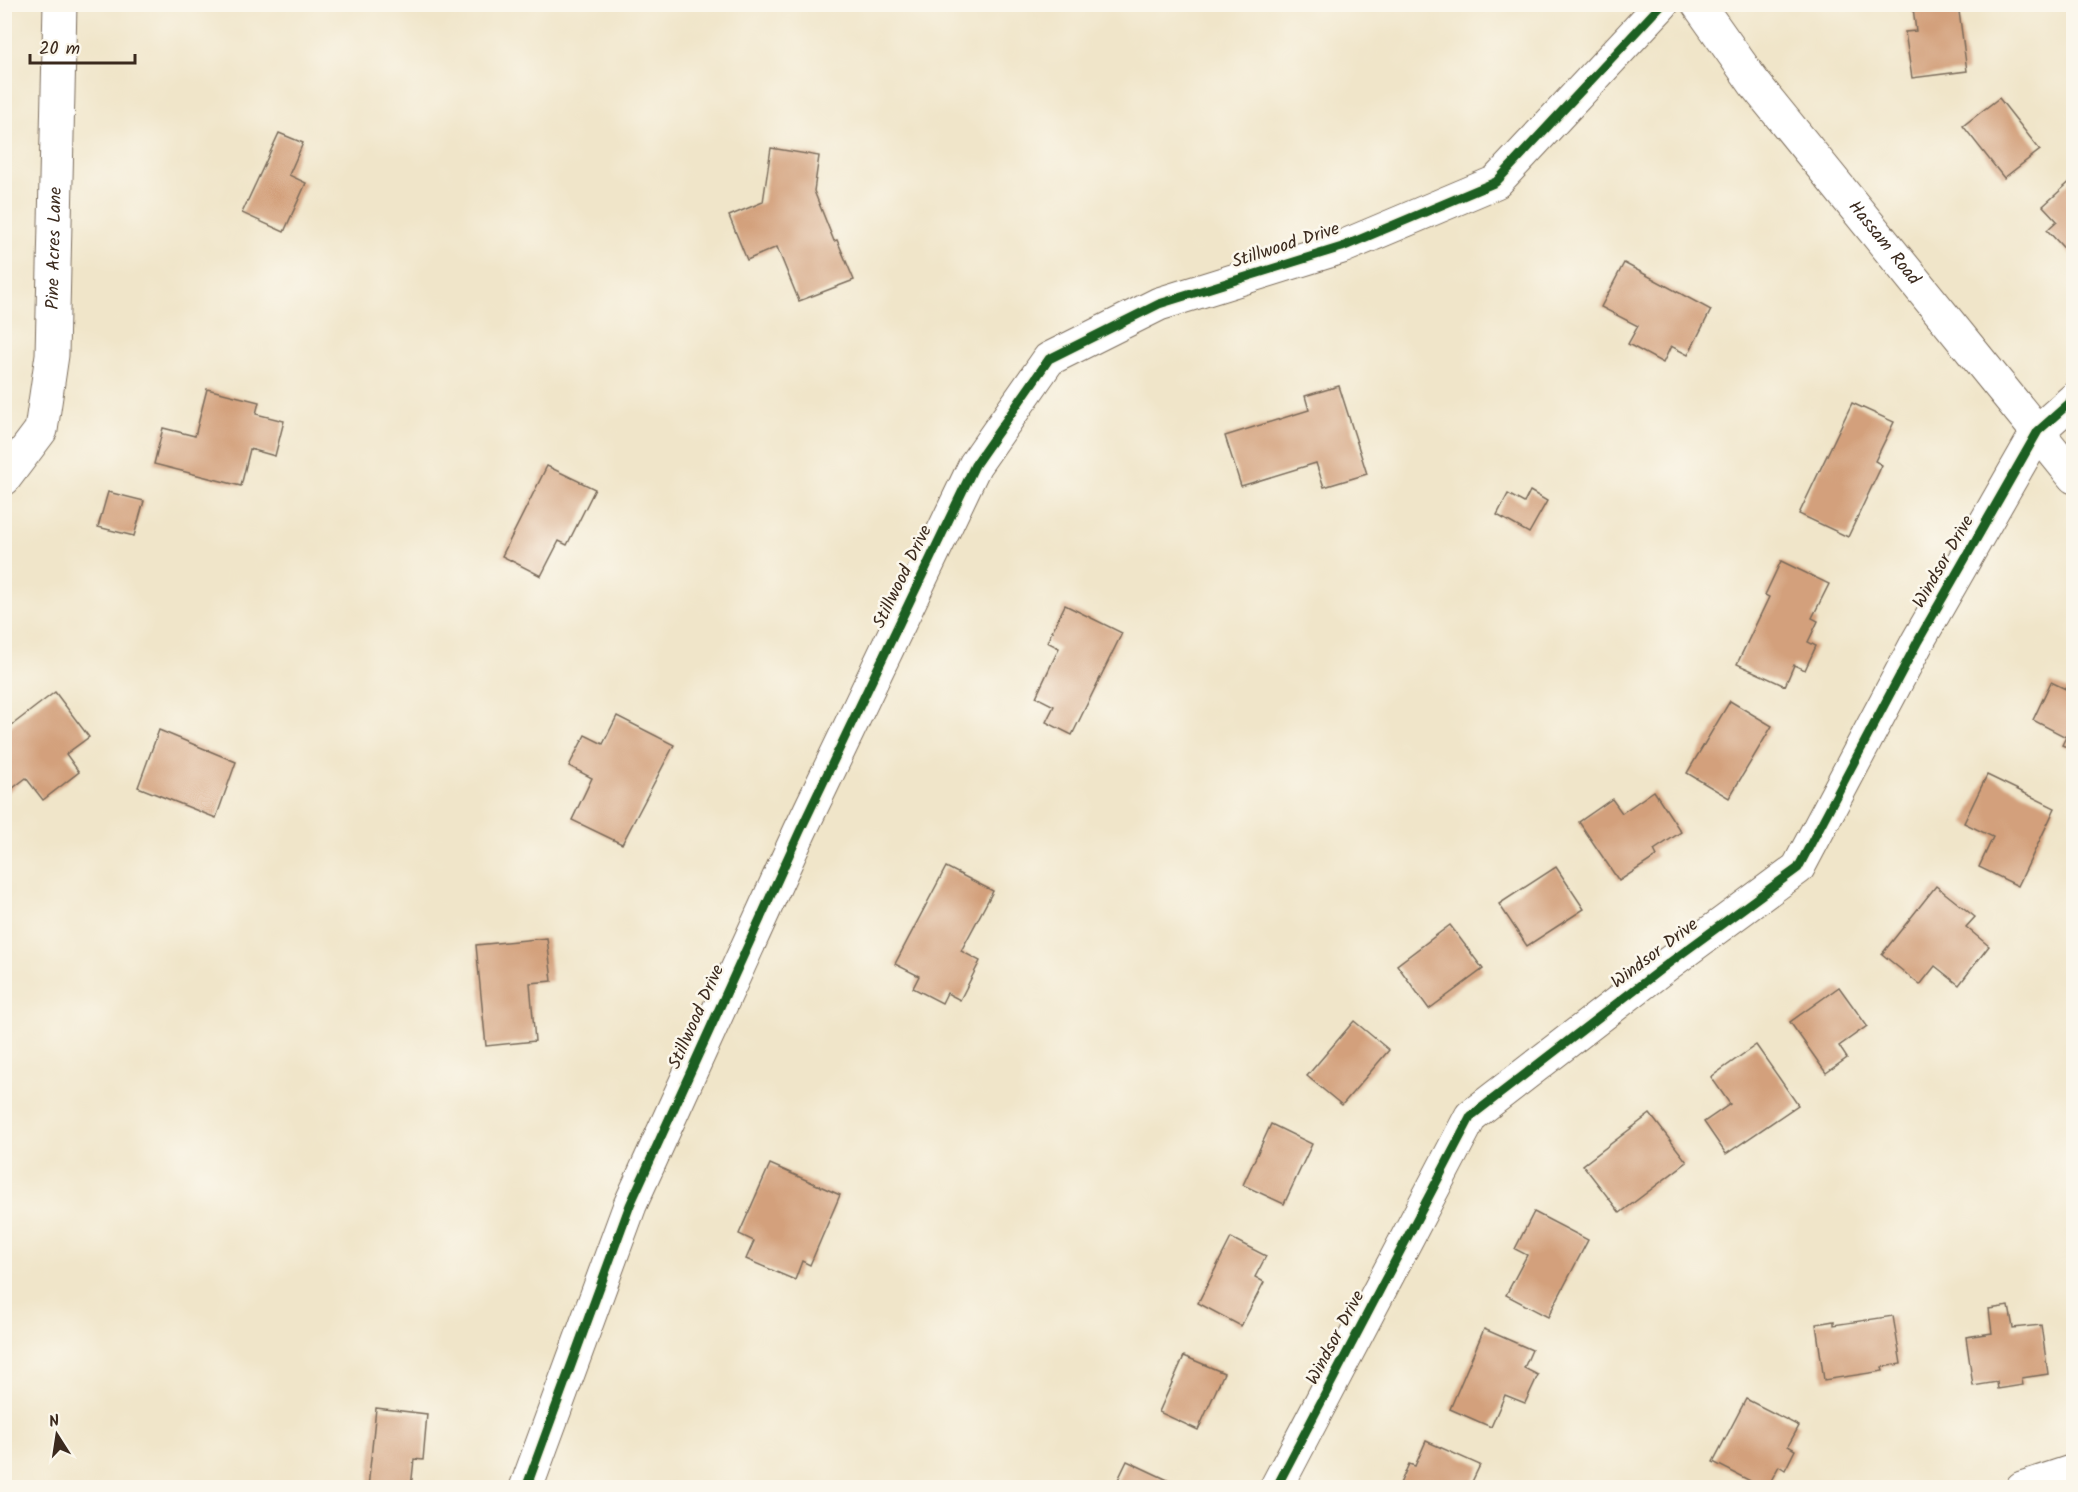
<svg xmlns="http://www.w3.org/2000/svg" width="2078" height="1492" font-family="Kalam,sans-serif">
  <style>
    .building { fill: #d3a07c }
    .lines { fill: none; stroke-linecap: round; stroke-linejoin: round }
    .minor-casing { stroke: #7a6b5a; stroke-width: 35 }
    .tertiary-casing { stroke: #7a6b5a; stroke-width: 35 }
    .minor { stroke: #fff; stroke-width: 33 }
    .tertiary { stroke: #fff; stroke-width: 33 }
    .cycleway-casing { stroke: #fbf7ec; stroke-width: 13 }
    .cycleway { stroke: #1b5e20; stroke-width: 9 }
    .labels { text-anchor: middle; dominant-baseline: central; stroke-width: 5; stroke-linejoin: round; paint-order: stroke }
    .street-label { font-size: 18px; fill: #3b2a1e; stroke: #fbf7ec }
  </style>
  <rect width="100%" height="100%" fill="#fbf7ec"/>
  <filter id="ink" filterUnits="userSpaceOnUse"><feTurbulence type="fractalNoise" baseFrequency=".0167" numOctaves="2"/><feDisplacementMap in="SourceGraphic" scale="12" xChannelSelector="R" yChannelSelector="G"/><feConvolveMatrix kernelMatrix="1 2 1 2 8 2 1 2 1" color-interpolation-filters="sRGB"/></filter>
  <filter id="wash" filterUnits="userSpaceOnUse"><feTurbulence type="fractalNoise" baseFrequency=".008" numOctaves="4" result="noise"/><feDisplacementMap in="SourceGraphic" scale="24" xChannelSelector="R" yChannelSelector="G"/><feGaussianBlur stdDeviation="1.35" result="paint"/><feColorMatrix in="noise" values="0 0 0 0 0 0 0 0 0 0 0 0 0 0 0 0 0 1.4 0 .05"/><feComposite in="paint" operator="in"/></filter>
  <g filter="url(#wash)">
    <rect width="100%" height="100%" fill="#f0e5c9"/>
    <g id="blocks">
      <g class="building">
        <polygon points="1938,4 1958,4 1967,71 1912,78 1905,32 1916,31 1913,8"/>
        <polygon points="1999,98 2040,150 2004,178 1963,126"/>
        <polygon points="279,133 303,143 289,175 306,183 284,232 242,213"/>
        <polygon points="771,148 819,156 814,191 834,241 837,240 854,280 799,301 777,247 747,260 729,216 763,202"/>
        <polygon points="2074,178 2074,259 2047,230 2057,221 2043,206"/>
        <polygon points="1624,263 1711,310 1688,355 1671,346 1663,363 1628,344 1638,326 1601,307"/>
        <polygon points="1339,386 1367,474 1324,487 1316,463 1241,486 1225,436 1309,410 1305,396"/>
        <polygon points="207,389 259,402 256,414 284,421 275,456 250,449 241,486 154,464 163,428 195,436"/>
        <polygon points="1852,403 1894,422 1875,461 1882,465 1848,537 1799,514"/>
        <polygon points="547,466 595,489 567,545 559,541 541,576 502,556"/>
        <polygon points="1530,491 1547,501 1529,533 1497,515 1508,494 1524,503"/>
        <polygon points="108,492 144,501 134,536 98,527"/>
        <polygon points="1781,561 1829,584 1812,618 1818,621 1808,642 1816,646 1805,670 1794,665 1785,686 1737,664 1769,597 1765,595"/>
        <polygon points="1065,605 1122,633 1072,735 1046,722 1054,706 1036,697 1059,648 1047,642"/>
        <polygon points="2051,682 2074,693 2074,750 2062,745 2066,737 2033,720"/>
        <polygon points="55,692 89,737 66,754 79,772 43,800 26,778 4,795 4,731"/>
        <polygon points="1730,701 1772,726 1729,798 1687,773"/>
        <polygon points="617,716 674,745 622,844 572,820 592,778 569,766 585,735 603,744"/>
        <polygon points="159,730 236,762 216,818 138,787"/>
        <polygon points="1987,775 2055,808 2018,886 1979,867 1993,837 1964,823"/>
        <polygon points="1654,791 1681,832 1654,850 1657,856 1619,881 1579,822 1612,799 1622,813"/>
        <polygon points="946,867 993,891 961,951 980,961 960,1000 947,993 942,1003 913,988 919,976 895,964"/>
        <polygon points="1556,867 1584,909 1527,946 1499,904"/>
        <polygon points="1936,886 1975,917 1966,927 1989,946 1959,985 1935,966 1920,985 1882,954"/>
        <polygon points="1450,925 1483,969 1429,1009 1397,965"/>
        <polygon points="547,938 552,981 530,983 535,1041 486,1046 476,945"/>
        <polygon points="1839,987 1867,1026 1839,1046 1847,1058 1826,1073 1790,1022"/>
        <polygon points="1354,1021 1389,1050 1342,1105 1307,1076"/>
        <polygon points="1756,1045 1798,1105 1726,1154 1704,1122 1730,1104 1711,1077"/>
        <polygon points="1650,1114 1687,1162 1620,1213 1583,1165"/>
        <polygon points="1271,1124 1312,1144 1284,1204 1243,1185"/>
        <polygon points="770,1164 840,1195 810,1265 802,1261 795,1280 746,1259 754,1241 739,1234"/>
        <polygon points="1534,1212 1588,1240 1548,1317 1506,1295 1527,1255 1515,1249"/>
        <polygon points="1231,1238 1266,1256 1255,1277 1264,1282 1241,1326 1198,1303"/>
        <polygon points="2009,1306 2013,1328 2041,1325 2048,1374 2022,1378 2023,1385 1998,1389 1997,1382 1973,1386 1966,1337 1992,1333 1989,1309"/>
        <polygon points="1893,1316 1901,1364 1882,1367 1883,1371 1824,1380 1816,1324 1834,1321 1834,1325"/>
        <polygon points="1484,1329 1532,1350 1524,1368 1538,1375 1525,1403 1505,1395 1491,1427 1450,1409"/>
        <polygon points="1184,1356 1224,1373 1198,1430 1159,1412"/>
        <polygon points="1746,1399 1799,1426 1788,1446 1795,1450 1785,1470 1779,1466 1767,1488 1764,1488 1713,1462"/>
        <polygon points="376,1408 427,1414 423,1460 414,1459 411,1488 368,1488"/>
        <polygon points="1426,1441 1480,1465 1469,1488 1460,1488 1453,1485 1452,1488 1398,1488 1409,1464 1415,1466"/>
        <polygon points="1127,1461 1174,1483 1172,1488 1114,1488"/>
      </g>
    </g>
  </g>
  <g filter="url(#ink)">
    <use href="#blocks" fill-opacity="0" stroke="#7a6b5a" stroke-width="1.5"/>
    <g class="lines">
      <g class="minor-casing">
        <g id="minor">
          <path id="s1" d="M4 479 41 430 52 355 60 4"/>
          <polyline points="526,1488 630,1205 800,831 975,465 1049,359 1159,304 1342,247 1496,182 1662,4"/>
          <polyline points="1276,1488 1471,1116 1669,963 1798,868 1918,641 2038,431 2074,399"/>
          <polyline points="2022,1488 2074,1471"/>
        </g>
      </g>
      <g class="tertiary-casing">
        <g id="tertiary">
          <path id="s2" d="M1698 4 1754 83 2074 477"/>
        </g>
      </g>
      <use href="#minor" class="minor"/>
      <use href="#tertiary" class="tertiary"/>
      <g class="cycleway-casing">
        <g id="cycleway">
          <polyline points="526,1488 630,1205 800,831 975,465 1049,359 1159,304 1342,247 1496,182 1662,4"/>
          <polyline points="1276,1488 1471,1116 1669,963 1798,868 1918,641 2038,431 2074,399"/>
        </g>
      </g>
      <use href="#cycleway" class="cycleway"/>
    </g>
  </g>
  <g class="labels">
    <g class="street-label">
      <text stroke="none"><textPath href="#s2" startOffset="303">Hassam Road</textPath></text>
      <text transform="translate(1286 246) rotate(-18)">Stillwood Drive</text>
      <text stroke="none"><textPath href="#s1" startOffset="244">Pine Acres Lane</textPath></text>
      <text transform="translate(1944 562) rotate(-60)">Windsor Drive</text>
      <text transform="translate(903 577) rotate(-64)">Stillwood Drive</text>
      <text transform="translate(1655 954) rotate(-37)">Windsor Drive</text>
      <text transform="translate(697 1017) rotate(-66)">Stillwood Drive</text>
      <text transform="translate(1336 1338) rotate(-62)">Windsor Drive</text>
    </g>
  </g>
  <rect width="2078" height="1492" fill="none" stroke="#fbf7ec" stroke-width="24"/>
  <g transform="translate(57 1435) rotate(348)" stroke="#fbf7ec" stroke-width="4.5" paint-order="stroke">
  <path d="M0-4.5L10 22L0 15L-10 22Z" fill="#3b2a1e"/>
  <text y="-9" font-size="16" font-weight="bold" text-anchor="middle" fill="#3b2a1e">N</text>
  </g>
  <path d="M30 54v9h105v-9" fill="none" stroke="#3b2a1e" stroke-width="3"/>
  <text x="39" y="54" font-size="18" fill="#3b2a1e" stroke="#fbf7ec" stroke-width="4.5" paint-order="stroke">20 m</text>
</svg>
